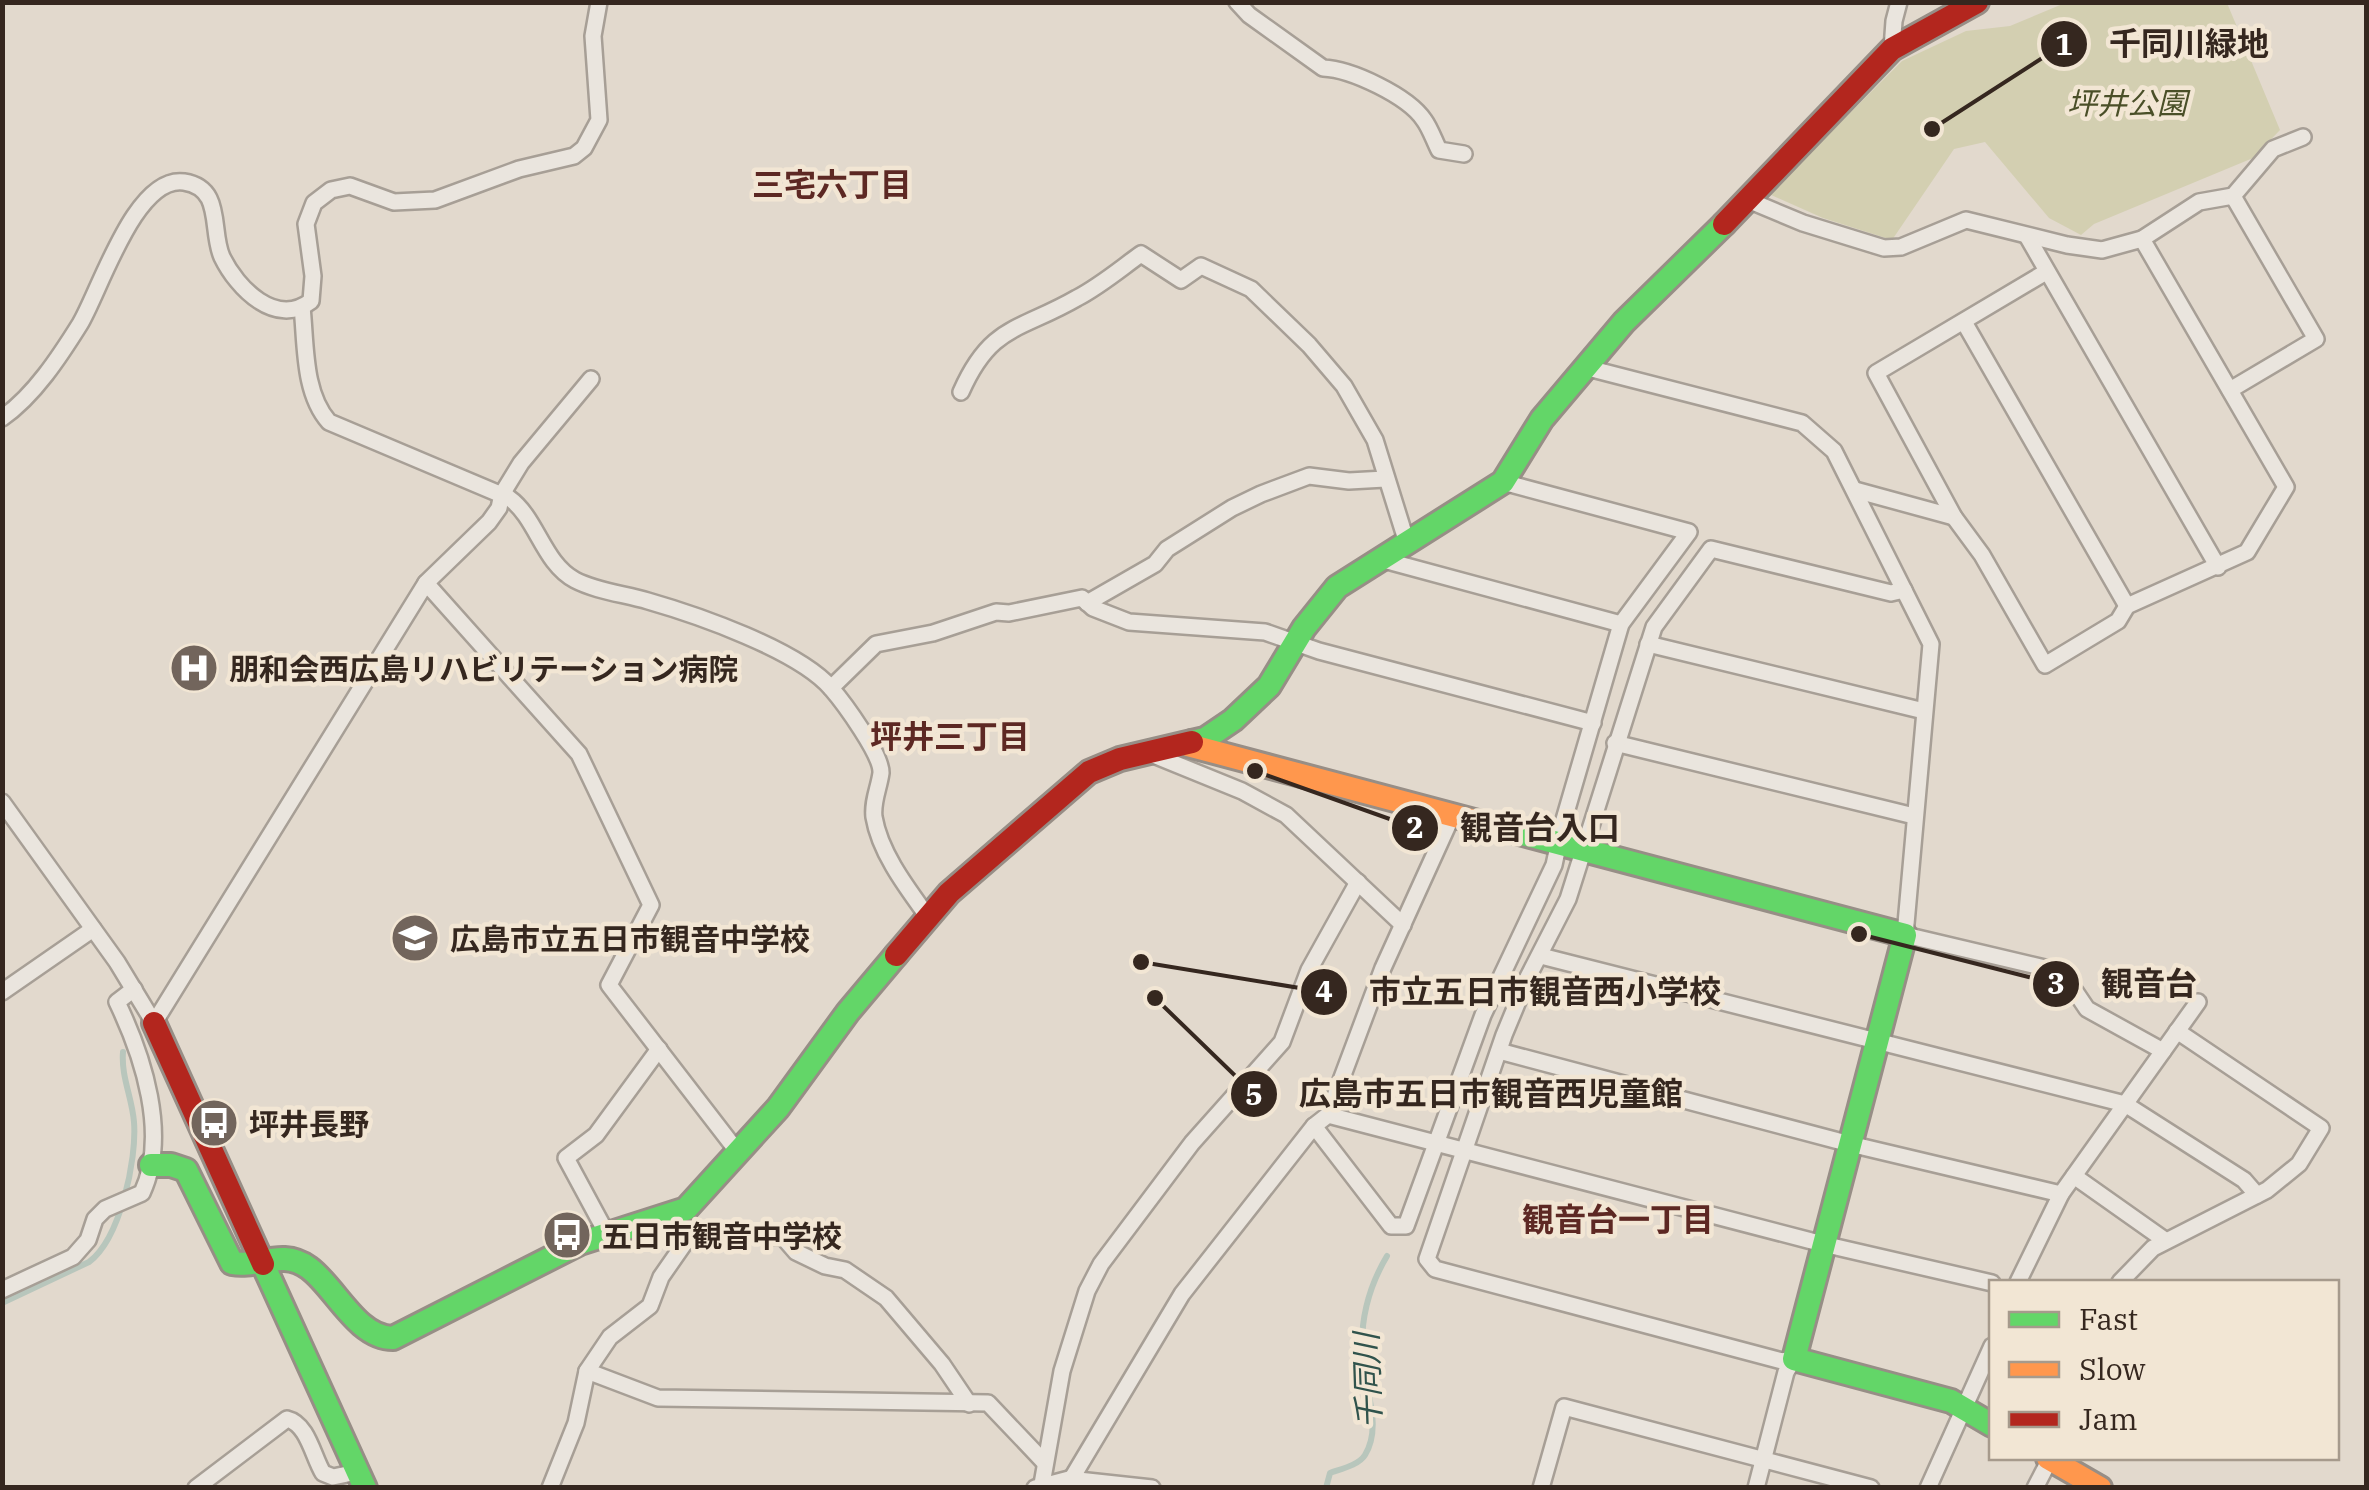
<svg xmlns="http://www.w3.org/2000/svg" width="2369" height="1490" font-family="'IBM Plex Serif','Noto Sans JP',serif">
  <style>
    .park { fill: #d3cfb1 }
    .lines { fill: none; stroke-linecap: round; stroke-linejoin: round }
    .stream { stroke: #b8c6bc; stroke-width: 6 }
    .street-casing { stroke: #a79f96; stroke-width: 20 }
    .fast-casing { stroke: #978e86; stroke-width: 28 }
    .slow-casing { stroke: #978e86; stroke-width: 28 }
    .jam-casing { stroke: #978e86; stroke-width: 28 }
    .street { stroke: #eae5de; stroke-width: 15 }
    .fast { stroke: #63d668; stroke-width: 22 }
    .slow { stroke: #ff974d; stroke-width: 22 }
    .jam { stroke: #b3261e; stroke-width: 22 }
    .labels { text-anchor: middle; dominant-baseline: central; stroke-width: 9; stroke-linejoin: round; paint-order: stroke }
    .park-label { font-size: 30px; font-style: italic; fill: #4a4f28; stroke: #f2e6d4 }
    .poi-label { font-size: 30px; font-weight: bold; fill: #35271f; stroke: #f2e6d4; text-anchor: start }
    .neighbourhood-label { font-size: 32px; font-weight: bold; fill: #5d2823; stroke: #f2e6d4 }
    .water-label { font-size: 32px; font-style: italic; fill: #30534c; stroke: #f2e6d4 }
    .leader { fill: none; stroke: #35271f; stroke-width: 4 }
    .callout-dot { fill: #35271f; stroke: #f2e6d4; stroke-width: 4 }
    .mark-label { font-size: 30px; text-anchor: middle; font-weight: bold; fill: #fff }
    .callout-label { font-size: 32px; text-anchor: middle; font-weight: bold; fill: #35271f; stroke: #f2e6d4; stroke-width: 9; stroke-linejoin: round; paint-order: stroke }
  </style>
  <rect width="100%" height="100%" fill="#e2d9cd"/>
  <polygon class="park" points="2065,3 2227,3 2280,130 2253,158 2094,224 2081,235 2049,218 1985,142 1954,149 1892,240 1823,218 1769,194 1902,61 1966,31 2010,26"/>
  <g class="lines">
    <g class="stream">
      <path d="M2 1303 89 1262C120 1239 137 1160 134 1122 132 1097 121 1077 123 1052"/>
      <path d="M1326 1488 1330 1473C1341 1469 1359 1465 1365 1455 1382 1427 1366 1392 1363 1362 1359 1324 1368 1288 1387 1256"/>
    </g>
    <g class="street-casing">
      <g id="street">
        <path d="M1237 2 1249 15 1323 68C1351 69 1408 96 1424 120 1430 128 1434 140 1439 150L1464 154"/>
        <polyline points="1892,49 1894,21 1899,2"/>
        <polyline points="1748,200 1803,223 1884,248 1901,247 1966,220 2067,245 2102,250 2142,239 2199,202 2233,196 2273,149 2303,137"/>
        <polyline points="2027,236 2218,567"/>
        <polyline points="2046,272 1876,373 1954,517 1982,555 2045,665 2118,621 2127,606 2247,552 2286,487 2142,239"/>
        <path d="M302 307C306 344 303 393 329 422L509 498C537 518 543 563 575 580 596 591 624 594 648 601 697 615 798 650 831 688 844 703 882 755 881 773 879 788 872 802 874 817 880 853 907 888 928 917"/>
        <polyline points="1964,322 2127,606"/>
        <polyline points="1588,368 1802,423 1834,451 1931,644 1905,935 2062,972 2087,1009 2163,1051"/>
        <polyline points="2230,390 2316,339 2233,196"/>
        <path d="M961 392C991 324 1020 331 1077 298 1100 286 1120 269 1141 254L1181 280 1201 266 1251 289 1309 345 1344 386 1375 440 1407 543"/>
        <path d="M2 418C34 396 60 356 80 324 100 291 135 175 184 182 224 188 210 231 222 257 237 288 276 328 311 301L313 276 306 224 314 203 331 190 350 186 394 202 435 200 519 169 574 156 584 148 599 120 593 36 599 2"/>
        <polyline points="1855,490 1954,517"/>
        <polyline points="1380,559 1621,624"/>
        <polyline points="426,583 579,754 651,905 609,985 737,1151"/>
        <polyline points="1087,603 1155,564 1167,549 1232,508 1261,494 1309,476 1349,481 1385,479"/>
        <polyline points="1648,644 1924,711"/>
        <polyline points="831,688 876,644 933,633 996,612 1009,613 1082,598 1093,608 1129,622 1265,632 1319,651 1593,723"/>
        <polyline points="1615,743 1914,816"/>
        <polyline points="1151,754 1242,791 1286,815 1403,925"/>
        <polyline points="2,802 117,962 154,1023 426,583 489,522 499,508 502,494 521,463 591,379"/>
        <polyline points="1541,956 2125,1104 2244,1180 2257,1195"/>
        <polyline points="2,992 93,929"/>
        <polyline points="1499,1051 1850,1144 2061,1194"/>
        <polyline points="1328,1115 1823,1244 1992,1283"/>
        <polyline points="1314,1126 1391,1226 1406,1226 1483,1015 1554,865 1563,823 1621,624 1689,532 1503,482"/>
        <polyline points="2074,1176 2166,1241"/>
        <polyline points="693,1231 783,1237 796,1252 825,1266 845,1270 886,1298 942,1364 969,1404"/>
        <polyline points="607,1234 566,1158 596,1135 659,1049"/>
        <polyline points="2018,1282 2061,1194 2198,1002"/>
        <polyline points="2120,1282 2153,1248 2267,1190 2299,1164 2321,1128 2177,1031"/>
        <path d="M2 1290 73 1257 88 1240 95 1219 105 1209 142 1193C169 1135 143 1056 117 1002L134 989"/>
        <polyline points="587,1371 658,1398 988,1403 1045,1463"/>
        <polyline points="1042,1484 1062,1371 1087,1291 1101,1264 1192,1143 1282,1042 1309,970 1358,882"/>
        <path d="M196 1488 287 1419C308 1424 313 1457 323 1473L333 1477 357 1472"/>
        <polyline points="550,1488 576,1423 587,1371 610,1337 650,1306 661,1277 693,1231"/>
        <polyline points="1035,1488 1069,1479 1152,1488"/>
        <polyline points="1066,1488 1182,1294 1314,1126 1328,1115 1383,968 1453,814"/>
        <polyline points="1541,1488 1564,1407 1871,1488"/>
        <polyline points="1756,1488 1786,1372 1794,1359 1782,1361 1435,1269 1427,1259 1504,1035 1528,977 1568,899 1654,627 1711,549 1891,593 1904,590"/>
        <polyline points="1928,1488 1992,1346"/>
        <polyline points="2035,1488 2050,1459"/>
      </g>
    </g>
    <g class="fast-casing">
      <g id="fast">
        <polyline points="1192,742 1205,739 1233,720 1269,686 1304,628 1337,587 1503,482 1542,419 1624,322 1724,224"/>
        <polyline points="1508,830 1905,935 1794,1359 1951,1401 1992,1425"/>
        <path d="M151 1165H171L186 1170 232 1263C258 1268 282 1248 309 1268 335 1287 357 1338 393 1338L580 1243 686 1209 778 1108 848 1012 896 955"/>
        <polyline points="263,1264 365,1488"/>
      </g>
    </g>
    <g class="slow-casing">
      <g id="slow">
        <polyline points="1188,745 1508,830"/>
        <polyline points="2048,1458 2100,1488"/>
      </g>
    </g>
    <g class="jam-casing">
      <g id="jam">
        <polyline points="1724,224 1892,49 1977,2"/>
        <polyline points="896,955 949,893 1089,772 1120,759 1192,742"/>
        <polyline points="154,1023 263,1264"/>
      </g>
    </g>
    <use href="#street" class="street"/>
    <use href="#fast" class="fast"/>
    <use href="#slow" class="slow"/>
    <use href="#jam" class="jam"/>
  </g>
  <defs>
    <g id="hospital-disc" transform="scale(2.5)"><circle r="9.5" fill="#72655c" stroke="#f2e6d4"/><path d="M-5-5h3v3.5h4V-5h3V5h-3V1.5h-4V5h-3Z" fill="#fff"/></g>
    <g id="school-disc" transform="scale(2.5)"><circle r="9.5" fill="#72655c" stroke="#f2e6d4"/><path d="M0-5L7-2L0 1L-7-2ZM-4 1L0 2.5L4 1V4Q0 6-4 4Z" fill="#fff"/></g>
    <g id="bus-disc" transform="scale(2.5)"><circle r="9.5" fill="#72655c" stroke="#f2e6d4"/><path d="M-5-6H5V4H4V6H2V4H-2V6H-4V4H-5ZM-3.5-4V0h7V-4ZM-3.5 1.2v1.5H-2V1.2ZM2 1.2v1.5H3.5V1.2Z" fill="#fff"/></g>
  </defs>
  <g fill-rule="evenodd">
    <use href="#hospital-disc" x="194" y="668"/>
    <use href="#school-disc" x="415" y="938"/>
    <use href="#bus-disc" x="214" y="1123"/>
    <use href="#bus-disc" x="567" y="1235"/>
  </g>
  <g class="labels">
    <g class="park-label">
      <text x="2127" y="102">坪井公園</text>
    </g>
    <g class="poi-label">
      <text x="229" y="668">朋和会西広島リハビリテーション病院</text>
      <text x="450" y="938">広島市立五日市観音中学校</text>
      <text x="249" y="1123">坪井長野</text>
      <text x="602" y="1235">五日市観音中学校</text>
    </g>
    <g class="neighbourhood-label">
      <text x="832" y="184">三宅六丁目</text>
      <text x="950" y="736">坪井三丁目</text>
      <text x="1618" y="1219">観音台一丁目</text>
    </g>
    <g class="water-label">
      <text transform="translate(1367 1381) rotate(-92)">千同川</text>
    </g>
  </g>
  <path class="leader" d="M1932 129L2064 44M1255 771L1415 828M1859 934L2056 984M1141 962L1324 992M1155 998L1254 1094"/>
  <g class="callout-dot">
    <circle cx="1932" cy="129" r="10"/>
    <circle cx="1255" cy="771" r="10"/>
    <circle cx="1859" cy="934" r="10"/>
    <circle cx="1141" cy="962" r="10"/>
    <circle cx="1155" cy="998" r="10"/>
    <circle cx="2064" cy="44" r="25"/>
    <circle cx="1415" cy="828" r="25"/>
    <circle cx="2056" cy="984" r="25"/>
    <circle cx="1324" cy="992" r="25"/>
    <circle cx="1254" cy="1094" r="25"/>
  </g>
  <g class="mark-label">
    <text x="2064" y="55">1</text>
    <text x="1415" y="838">2</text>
    <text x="2056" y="994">3</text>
    <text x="1324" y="1002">4</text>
    <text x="1254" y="1105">5</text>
  </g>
  <g class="callout-label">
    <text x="2189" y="55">千同川緑地</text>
    <text x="1540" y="839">観音台入口</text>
    <text x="2149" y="995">観音台</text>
    <text x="1545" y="1003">市立五日市観音西小学校</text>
    <text x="1491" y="1105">広島市五日市観音西児童館</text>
  </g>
  <rect width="2369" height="1490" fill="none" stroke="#35271f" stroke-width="10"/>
  <rect x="1989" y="1280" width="350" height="180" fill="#f2e6d4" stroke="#a69a8c" stroke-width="2.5"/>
  <rect x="2009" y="1312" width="50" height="15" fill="#63d668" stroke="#a69a8c" stroke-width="2.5"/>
  <text x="2079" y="1330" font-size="30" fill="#35271f">Fast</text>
  <rect x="2009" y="1362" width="50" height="15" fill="#ff974d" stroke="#a69a8c" stroke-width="2.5"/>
  <text x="2079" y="1380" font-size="30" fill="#35271f">Slow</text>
  <rect x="2009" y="1412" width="50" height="15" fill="#b3261e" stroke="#a69a8c" stroke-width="2.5"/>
  <text x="2079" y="1430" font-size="30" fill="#35271f">Jam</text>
</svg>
